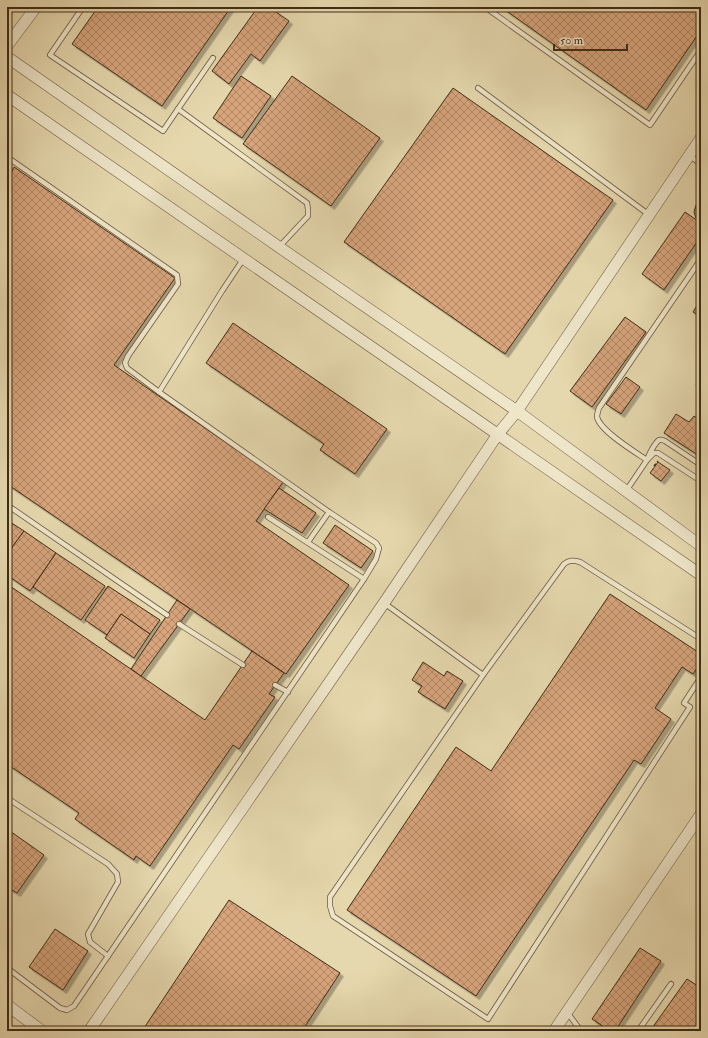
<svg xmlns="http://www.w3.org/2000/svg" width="708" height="1038" font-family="'IM FELL Double Pica',serif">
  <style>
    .building { fill: url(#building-cross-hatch); stroke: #402c17; filter: url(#shadow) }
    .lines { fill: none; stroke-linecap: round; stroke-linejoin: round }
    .service-casing { stroke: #6a573d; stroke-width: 6 }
    .tertiary-casing { stroke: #6a573d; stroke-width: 12 }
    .path { stroke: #402c17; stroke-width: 1.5; stroke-dasharray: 3 2; stroke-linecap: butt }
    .service { stroke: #efe6ca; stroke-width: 4.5 }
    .tertiary { stroke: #efe6ca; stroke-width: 11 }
  </style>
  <defs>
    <pattern id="building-cross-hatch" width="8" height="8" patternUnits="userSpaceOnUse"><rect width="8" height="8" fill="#d7a47c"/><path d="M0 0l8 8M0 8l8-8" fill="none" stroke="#b08665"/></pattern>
    <filter id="shadow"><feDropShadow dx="3.5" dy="3.5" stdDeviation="0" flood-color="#0004"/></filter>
  </defs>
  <rect width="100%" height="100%" fill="#e6d8ae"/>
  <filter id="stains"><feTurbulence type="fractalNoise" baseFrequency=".005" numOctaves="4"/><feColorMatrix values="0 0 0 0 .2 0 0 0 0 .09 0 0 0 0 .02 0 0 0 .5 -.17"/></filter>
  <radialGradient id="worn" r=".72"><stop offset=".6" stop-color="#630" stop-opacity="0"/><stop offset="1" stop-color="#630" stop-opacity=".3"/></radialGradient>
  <g class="building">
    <polygon points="98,7 231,7 162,106 72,44"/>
    <polygon points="258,7 269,7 289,21 260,61 251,54 229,84 212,71"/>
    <polygon points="501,7 701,7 701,30 646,110"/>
    <polygon points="241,76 271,96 242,138 213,118"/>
    <polygon points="292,76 380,138 331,206 243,144"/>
    <polygon points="453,88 613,200 505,354 344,242"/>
    <polygon points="14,167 175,278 114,365 283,482 256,521 349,585 286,674 7,484 7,168 12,171"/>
    <polygon points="701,201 701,222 696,218 694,212 696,205"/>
    <polygon points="685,212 701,223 701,236 664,290 642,274"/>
    <polygon points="701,299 701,318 693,312"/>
    <polygon points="625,317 646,332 592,407 570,391"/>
    <polygon points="233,323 387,429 355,474 320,450 324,444 206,363"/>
    <polygon points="626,377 640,387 621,414 606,404"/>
    <polygon points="701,377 701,389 696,385"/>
    <polygon points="676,414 689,422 694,416 701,421 701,457 664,433"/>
    <polygon points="658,462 670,470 661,481 650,473"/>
    <polygon points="279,488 316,513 302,533 264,509"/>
    <polygon points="7,520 24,531 11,549 7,546"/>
    <polygon points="335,525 373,551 361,568 323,543"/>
    <polygon points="24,531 56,553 30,591 7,575 7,554"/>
    <polygon points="56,553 105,586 81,620 33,587"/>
    <polygon points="7,584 205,720 252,651 284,673 269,694 275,697 239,749 233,745 150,866 136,856 134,860 75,819 79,813 7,764"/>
    <polygon points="108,586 160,620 150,634 121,614 107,635 85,620"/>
    <polygon points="610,594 701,654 701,662 693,674 682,667 655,708 671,719 641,764 634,760 476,996 347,910 456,747 491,771"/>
    <polygon points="177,600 190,609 141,676 131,669"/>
    <polygon points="121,614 150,634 134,658 105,638"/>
    <polygon points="423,662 444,676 447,671 463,681 445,709 418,692 422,686 412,680"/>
    <polygon points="7,829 44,855 17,893 7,887"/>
    <polygon points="229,900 340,973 302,1031 142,1031"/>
    <polygon points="55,929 88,951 63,990 29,967"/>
    <polygon points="640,948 661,961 615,1031 610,1031 592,1019"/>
    <polygon points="687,979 701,988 701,1031 650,1031"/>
  </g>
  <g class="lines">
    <g class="service-casing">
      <g id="service">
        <polyline points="83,7 50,55 163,131 178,109"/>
        <polyline points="485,7 650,125 701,50"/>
        <polyline points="213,58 178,109 307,203 308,209 308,216 279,247"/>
        <polyline points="478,88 648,214"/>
        <polyline points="690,156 701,164"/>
        <polyline points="7,157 177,275 178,284 128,356 125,363 127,368 159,392 329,512 376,543 379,548 376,559 364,579 74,1006 67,1010 60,1008 7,968"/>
        <polyline points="159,392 222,291 244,258"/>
        <path d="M648 458C649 454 655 443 659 440 661 439 663 440 665 441L701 465"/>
        <path d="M647 460C635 452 600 431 597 417 597 415 598 411 599 408L701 259"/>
        <polyline points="626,491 647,460 654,453 658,453 701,481"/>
        <polyline points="7,505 167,615"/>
        <polyline points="268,517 364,579"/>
        <polyline points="308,542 329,512"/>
        <polyline points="384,603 483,675"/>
        <polyline points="179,624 243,665"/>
        <path d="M701 639 580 562C573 560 569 560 564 564L483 675 330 897V906L333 916 488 1019 690 707 684 703 701 677"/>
        <polyline points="275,685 288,692"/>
        <polyline points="7,798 108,864 117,874 118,882 88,934 90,942 108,956"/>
        <polyline points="567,1012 581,1031"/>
        <polyline points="638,1031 671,984"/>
      </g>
    </g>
    <g class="tertiary-casing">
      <g id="tertiary">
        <polyline points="7,46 36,7"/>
        <polyline points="7,57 279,247 517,411 701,546"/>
        <polyline points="7,95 701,575"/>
        <polyline points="7,1005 42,1031"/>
        <polyline points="89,1031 384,603 498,434 517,411 701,138"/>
        <polyline points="554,1031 701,814"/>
      </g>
    </g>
    <polyline class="path" points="654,466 658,461"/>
    <use href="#service" class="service"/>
    <use href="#tertiary" class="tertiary"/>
  </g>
  <rect width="708" height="1038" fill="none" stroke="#e6d8ae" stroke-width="24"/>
  <rect x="8" y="8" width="692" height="1022" fill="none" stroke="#402c17" stroke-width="2"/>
  <rect x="12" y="12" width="684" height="1014" fill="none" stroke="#402c17"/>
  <path d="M554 44v6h73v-6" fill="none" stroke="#402c17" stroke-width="2"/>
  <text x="560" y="44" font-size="12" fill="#402c17" stroke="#efe6ca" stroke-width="3" paint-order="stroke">50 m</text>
  <rect width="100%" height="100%" filter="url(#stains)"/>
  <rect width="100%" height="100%" fill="url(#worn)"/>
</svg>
